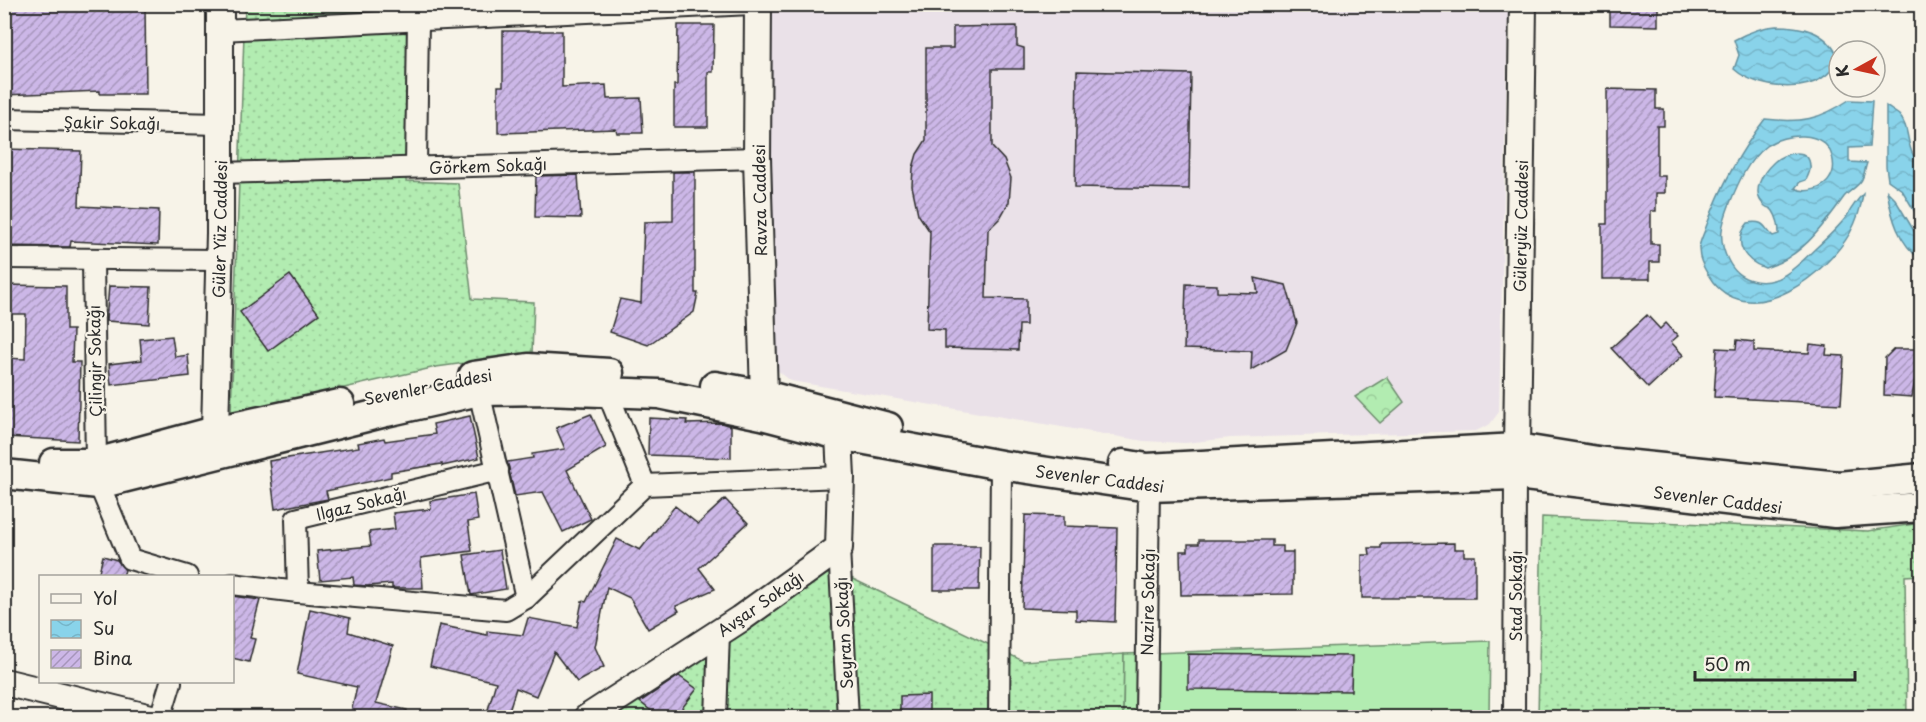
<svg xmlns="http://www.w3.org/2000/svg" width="1926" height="722" font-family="'Playpen Sans',sans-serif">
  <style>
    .built { fill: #eae1e8 }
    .grass { fill: url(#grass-dots); stroke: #6e8c6e; stroke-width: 1.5 }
    .forest { fill: url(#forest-crowns); stroke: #6e8c6e; stroke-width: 1.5 }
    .pitch { fill: #b2ecb1; stroke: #6e8c6e; stroke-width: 1.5 }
    .water { fill: url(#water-waves); stroke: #63909e; stroke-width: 1.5 }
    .building { fill: url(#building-hatch); stroke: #2b2b2b; stroke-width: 1.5 }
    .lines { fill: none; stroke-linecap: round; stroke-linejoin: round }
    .minor-casing { stroke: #2b2b2b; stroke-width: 24 }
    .tertiary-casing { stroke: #2b2b2b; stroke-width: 30 }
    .secondary-casing { stroke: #2b2b2b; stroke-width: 33 }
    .minor { stroke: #f7f3e8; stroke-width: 20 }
    .tertiary { stroke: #f7f3e8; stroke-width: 26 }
    .secondary { stroke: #f7f3e8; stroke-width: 28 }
    .labels { text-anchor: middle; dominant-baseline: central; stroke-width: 4.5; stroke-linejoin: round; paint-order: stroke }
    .street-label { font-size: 16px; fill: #2b2b2b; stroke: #f7f3e8 }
  </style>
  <defs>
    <pattern id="grass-dots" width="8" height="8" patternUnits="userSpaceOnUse" patternTransform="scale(1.5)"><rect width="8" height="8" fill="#b2ecb1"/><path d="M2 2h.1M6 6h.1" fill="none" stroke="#99cb98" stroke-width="1.8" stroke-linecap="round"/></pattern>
    <pattern id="forest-crowns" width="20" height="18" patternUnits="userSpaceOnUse" patternTransform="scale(1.5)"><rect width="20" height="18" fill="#b2ecb1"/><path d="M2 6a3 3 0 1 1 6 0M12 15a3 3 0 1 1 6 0" fill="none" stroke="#99cb98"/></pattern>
    <pattern id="water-waves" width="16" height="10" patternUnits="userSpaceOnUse" patternTransform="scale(1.5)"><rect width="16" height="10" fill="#89d3ea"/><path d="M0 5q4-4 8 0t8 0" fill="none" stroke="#76b5c9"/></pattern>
    <pattern id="building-hatch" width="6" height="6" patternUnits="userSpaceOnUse" patternTransform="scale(1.5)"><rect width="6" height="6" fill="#ccb7e7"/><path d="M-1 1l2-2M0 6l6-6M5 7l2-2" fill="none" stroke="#a695bb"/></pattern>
  </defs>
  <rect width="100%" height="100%" fill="#f7f3e8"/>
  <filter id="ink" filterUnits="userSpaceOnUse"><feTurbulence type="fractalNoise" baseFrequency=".0167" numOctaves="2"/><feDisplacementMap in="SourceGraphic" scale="12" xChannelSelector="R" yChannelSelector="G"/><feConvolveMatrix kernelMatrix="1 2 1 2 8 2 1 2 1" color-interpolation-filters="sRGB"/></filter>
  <g filter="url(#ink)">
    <polygon class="built" points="1502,4 1508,8 1499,412 1490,424 1476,431 1230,438 1185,443 1144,441 791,381 777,370 772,350 767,5"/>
    <g class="grass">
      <polygon points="245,5 412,5 406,181 458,183 472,299 534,302 532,354 436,367 231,414"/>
      <polygon points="1542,517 1868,531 1921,523 1921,575 1905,576 1907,717 1538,717"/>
      <polygon points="830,568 1023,661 1124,654 1123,717 601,718"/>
    </g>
    <polygon class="forest" points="1387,377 1404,402 1380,423 1355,397"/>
    <polygon class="pitch" points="1490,641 1489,717 1123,718 1124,654"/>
    <g class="water">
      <polygon points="1843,5 1873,5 1873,11 1850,11"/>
      <path d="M1776 26C1802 26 1827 31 1838 57 1827 97 1759 92 1734 69L1739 55 1734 40C1747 33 1760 27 1776 26Z"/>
      <path d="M1849 100 1872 101 1869 147 1849 148V162L1867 163C1865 168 1864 177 1861 181 1857 187 1849 191 1844 197 1822 227 1802 257 1765 268 1744 261 1732 242 1748 223 1765 220 1763 227 1773 236L1779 234C1779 227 1777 217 1773 211 1769 206 1770 210 1765 206 1750 193 1762 173 1774 162 1783 153 1809 146 1810 166 1811 170 1808 176 1806 180L1800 182 1795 188C1805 194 1824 189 1830 178 1834 172 1834 163 1832 156 1824 129 1785 133 1766 146 1748 160 1738 183 1730 203 1722 224 1717 238 1728 260 1734 272 1741 278 1755 281 1780 286 1799 264 1816 248 1827 238 1838 228 1847 216 1852 207 1856 201 1863 194 1861 208 1857 220 1850 233 1827 273 1754 332 1713 282 1706 272 1699 261 1699 249 1699 242 1704 234 1706 227 1720 189 1740 151 1765 119 1801 123 1819 120 1849 100Z"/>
      <path d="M1886 106C1890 109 1895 112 1899 115 1912 129 1904 152 1921 163V222L1902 190 1888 180 1886 166Z"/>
      <path d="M1887 191 1895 199 1917 236 1921 240V260C1898 242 1892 219 1887 191Z"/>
    </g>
    <g class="building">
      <polygon points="4,4 145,4 146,94 100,94 100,91 4,95"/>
      <polygon points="1610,4 1658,4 1658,26 1610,25"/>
      <polygon points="678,25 714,25 713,72 708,72 708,127 674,127 674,85 677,85"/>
      <polygon points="1017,26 1017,46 1024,48 1024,69 992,69 992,147 1004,160 1011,178 1009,202 1000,218 988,230 986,298 1026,299 1026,325 1019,325 1018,350 945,348 945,330 927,329 930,232 918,214 912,186 913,168 917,154 926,140 926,48 953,48 953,27"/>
      <polygon points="503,31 562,31 562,87 606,85 607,99 641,98 643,133 617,133 616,129 498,133 498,86 503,86"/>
      <polygon points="1077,71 1191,74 1189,189 1075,187"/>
      <polygon points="1607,89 1656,90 1656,109 1664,109 1664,126 1657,126 1657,176 1665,176 1665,193 1656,193 1656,211 1651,211 1651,244 1659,244 1659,262 1650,262 1650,279 1602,279 1602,224 1607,224"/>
      <polygon points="4,149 81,151 79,206 159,210 158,245 71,241 70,247 4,246"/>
      <polygon points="673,172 695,172 695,293 698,293 694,312 648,345 610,332 620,299 641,303 644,222 673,221"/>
      <polygon points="578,175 581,218 535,217 536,176"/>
      <polygon points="290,275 319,314 268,351 240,312"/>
      <polygon points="1255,278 1286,285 1297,323 1286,350 1251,370 1252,351 1184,349 1186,284 1217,285 1217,292 1258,293"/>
      <polygon points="4,285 66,286 66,330 73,330 72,362 80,362 78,441 6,437 8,399 4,398 4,358 25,359 26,314 4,314"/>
      <polygon points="109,286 151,287 149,324 106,321"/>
      <polygon points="1647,315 1660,329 1666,323 1678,336 1671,342 1683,355 1648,388 1611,348"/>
      <polygon points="172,336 175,357 188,355 190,376 111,385 109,364 142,360 140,339"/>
      <polygon points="1737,340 1754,342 1754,351 1790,353 1790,352 1809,353 1810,344 1827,346 1826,355 1844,356 1841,404 1714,397 1717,348 1736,349"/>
      <polygon points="1894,349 1922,349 1922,380 1915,380 1912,397 1884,395 1885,358"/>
      <polygon points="591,414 606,447 567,470 591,519 563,532 543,492 515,496 507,462 533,458 532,454 565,449 556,428"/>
      <polygon points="470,416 479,458 442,466 442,464 391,472 391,477 326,491 328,499 275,509 269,461 359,447 358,443 384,438 385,441 435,434 433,424"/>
      <polygon points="649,418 687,420 686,424 721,423 731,426 731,458 648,455"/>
      <polygon points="474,494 478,520 468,522 472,551 421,558 423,588 392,588 392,584 367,586 354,585 353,577 320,580 317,551 371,546 369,532 395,529 393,513 431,509 430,501"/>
      <polygon points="725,499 748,523 699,568 715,589 676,606 679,611 648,629 630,598 607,587 595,647 604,667 577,682 554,652 536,696 516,688 507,717 502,717 487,713 496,682 430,666 439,625 487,635 487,631 523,635 528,618 577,627 582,601 586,602 617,539 640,550 675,506 698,524"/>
      <polygon points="1025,515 1064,516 1064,526 1117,528 1115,622 1076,620 1076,610 1022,608"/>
      <polygon points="1199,540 1272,540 1272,546 1283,546 1283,552 1293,552 1293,594 1181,595 1180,551 1188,551 1188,544 1199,544"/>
      <polygon points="1454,543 1454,549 1464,549 1464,556 1475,556 1475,598 1362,598 1362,555 1370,555 1369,548 1381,548 1381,544"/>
      <polygon points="934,546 980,546 979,590 934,590"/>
      <polygon points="500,550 506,589 471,595 464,555"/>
      <polygon points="103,556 117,560 125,570 123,576 98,576"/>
      <polygon points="232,596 260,600 250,638 255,639 249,662 232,658"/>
      <polygon points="310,609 350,618 348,632 393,646 376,703 407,710 406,717 350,717 357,687 297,674"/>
      <polygon points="1188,654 1352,656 1351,691 1188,689"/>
      <polygon points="679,676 697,689 675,717 659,717 640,702"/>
      <polygon points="929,695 929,717 900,717 900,696"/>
    </g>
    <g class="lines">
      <g class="minor-casing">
        <g id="minor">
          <polyline points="220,30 751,4"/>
          <polyline points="4,119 220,124"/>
          <polyline points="416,167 418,20"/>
          <polyline points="220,173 757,158"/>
          <polyline points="4,258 219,260"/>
          <polyline points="93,259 96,463"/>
          <polyline points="479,391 526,598"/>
          <polyline points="607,391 645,485"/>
          <polyline points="99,484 130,559 187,576"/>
          <polyline points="839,548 848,718"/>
          <polyline points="232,584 298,592 506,610 526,598 645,485 841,477"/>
          <polyline points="298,592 296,519 498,470"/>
          <polyline points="160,718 171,682"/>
          <polyline points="716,718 719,633"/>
          <polyline points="999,718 1001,465"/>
          <polyline points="1146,718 1149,487"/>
          <polyline points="1514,718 1515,475"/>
        </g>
      </g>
      <g class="tertiary-casing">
        <g id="tertiary">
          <polyline points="758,4 757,158 764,395"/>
          <polyline points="1517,448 1523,4"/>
          <polyline points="218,451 215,431 220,233 220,4"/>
          <polyline points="4,682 151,718"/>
          <polyline points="587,718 740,619 839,548 841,477 839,435"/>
        </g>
      </g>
      <g class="secondary-casing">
        <g id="secondary">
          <polyline points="473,376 528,368 609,373"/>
          <polyline points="715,386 764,395 888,427"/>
          <polyline points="54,463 96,463 215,431 340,404"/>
          <polyline points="1123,464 1147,468 1517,448 1604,462 1839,486 1922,478"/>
          <polyline points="4,474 99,484 386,412 479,391 544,390 659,394 762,415 839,435 1001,465 1149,487 1515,475 1835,513 1922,507"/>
        </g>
      </g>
      <use href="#minor" class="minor"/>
      <use href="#tertiary" class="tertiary"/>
      <use href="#secondary" class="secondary"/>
    </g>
  </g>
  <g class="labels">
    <g class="street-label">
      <text transform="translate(112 122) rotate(1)">Şakir Sokağı</text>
      <text transform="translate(488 165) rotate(-2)">Görkem Sokağı</text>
      <text transform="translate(759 200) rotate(-91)">Ravza Caddesi</text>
      <text transform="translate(1520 226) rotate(-89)">Güleryüz Caddesi</text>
      <text transform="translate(219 229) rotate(-89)">Güler Yüz Caddesi</text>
      <text transform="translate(94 361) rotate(-91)">Çilingir Sokağı</text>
      <text transform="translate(428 386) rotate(-11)">Sevenler Caddesi</text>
      <text transform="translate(1100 478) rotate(7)">Sevenler Caddesi</text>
      <text transform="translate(1718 499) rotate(7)">Sevenler Caddesi</text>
      <text transform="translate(361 503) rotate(-14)">Ilgaz Sokağı</text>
      <text transform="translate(1515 596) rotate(-90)">Stad Sokağı</text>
      <text transform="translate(1147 602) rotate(-89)">Nazire Sokağı</text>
      <text transform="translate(760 603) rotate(-35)">Avşar Sokağı</text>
      <text transform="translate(843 633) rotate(-93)">Seyran Sokağı</text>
    </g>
  </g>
  <rect width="1926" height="722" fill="none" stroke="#f7f3e8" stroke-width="24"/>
  <rect x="12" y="12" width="1902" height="698" fill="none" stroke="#2b2b2b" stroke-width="2" filter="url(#ink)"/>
  <rect x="39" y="575" width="195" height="108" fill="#f7f3e8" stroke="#a5a39c" stroke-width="1.5"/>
  <rect x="51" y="594" width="30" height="9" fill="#f7f3e8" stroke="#a5a39c" stroke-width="1.5"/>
  <text x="93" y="605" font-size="18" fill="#2b2b2b">Yol</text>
  <rect x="51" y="620" width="30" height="18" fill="url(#water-waves)" stroke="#a5a39c" stroke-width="1.5"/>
  <text x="93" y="635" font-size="18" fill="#2b2b2b">Su</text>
  <rect x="51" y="650" width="30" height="18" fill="url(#building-hatch)" stroke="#a5a39c" stroke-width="1.5"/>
  <text x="93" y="665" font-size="18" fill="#2b2b2b">Bina</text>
  <g transform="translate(1857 69) rotate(262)"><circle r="28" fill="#f7f3e8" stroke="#a5a39c" stroke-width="1.5"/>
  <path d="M0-4.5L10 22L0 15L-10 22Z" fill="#c8321e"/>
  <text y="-9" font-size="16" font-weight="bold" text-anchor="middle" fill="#2b2b2b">K</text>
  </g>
  <path d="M1695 671v9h160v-9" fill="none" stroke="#2b2b2b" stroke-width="3"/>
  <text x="1704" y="671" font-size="18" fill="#2b2b2b" stroke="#f7f3e8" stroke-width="4.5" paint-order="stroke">50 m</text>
</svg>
